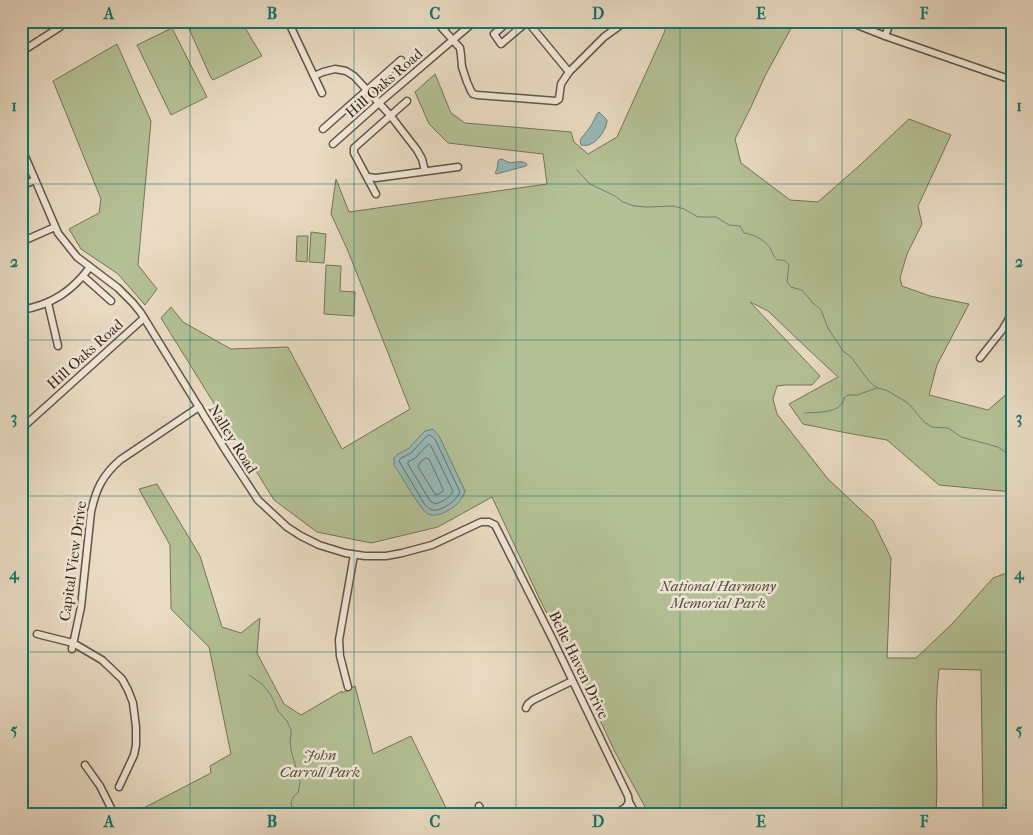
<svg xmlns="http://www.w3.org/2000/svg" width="1033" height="835" font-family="'IM FELL French Canon',serif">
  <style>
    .green { fill: #b4c196; stroke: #757458 }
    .water { fill: #98bab9; stroke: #717f79 }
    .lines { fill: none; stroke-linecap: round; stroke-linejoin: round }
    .shore { stroke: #677069; stroke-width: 1 }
    .stream { stroke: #717f79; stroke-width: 1 }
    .minor-casing { stroke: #635444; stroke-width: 9 }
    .major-casing { stroke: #362719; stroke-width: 11 }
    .minor { stroke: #f1e8d9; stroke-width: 6 }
    .major { stroke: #eadcc4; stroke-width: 9 }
    .grid { fill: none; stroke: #0f766e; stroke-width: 1; stroke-opacity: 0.55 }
    .labels { text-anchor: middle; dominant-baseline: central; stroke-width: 5; stroke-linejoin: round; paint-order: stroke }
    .street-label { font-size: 15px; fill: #362719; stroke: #f1e8d9 }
    .park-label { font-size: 15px; font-style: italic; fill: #564e38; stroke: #f1e8d9 }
    .neatline { fill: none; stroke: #0f766e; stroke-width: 2 }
    .grid-label { font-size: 16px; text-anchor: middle; font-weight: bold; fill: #0f766e }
  </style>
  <rect width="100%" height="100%" fill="#eadcc4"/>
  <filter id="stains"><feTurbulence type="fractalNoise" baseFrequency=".004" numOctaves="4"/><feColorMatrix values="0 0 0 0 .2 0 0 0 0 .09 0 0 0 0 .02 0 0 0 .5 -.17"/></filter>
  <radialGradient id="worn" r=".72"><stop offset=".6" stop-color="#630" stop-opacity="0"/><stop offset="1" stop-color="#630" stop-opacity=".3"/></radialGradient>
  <g class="green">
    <polygon points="194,21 241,21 262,56 213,80 211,78 187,24"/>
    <path d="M668 21H795L765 76 751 107 735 139 741 163 790 200 818 202 859 166 909 119 951 135 918 206 922 224 907 254 900 278 902 286 930 296 969 304 937 365 929 395 988 410 1009 392 1012 388V492L939 485 887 440 847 433 803 424 789 404 838 377 810 351 768 311 750 302 820 376 812 385H786L777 386 773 399 777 414 828 479 873 521 891 558 887 658H916L952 624 993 578 1012 571V796L996 814H983L981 670 939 669C933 717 939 766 936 814H649L615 752 577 671 541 602 492 497 438 527 371 543 317 532 274 500 161 318 171 307 183 322 231 349 288 347 342 449 410 409 348 251 331 214 336 179 349 212 547 184 543 154 448 143 429 124 415 92 435 74 451 113 465 123 571 132 574 142 588 154 617 137 664 33Z"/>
    <polygon points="172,28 207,97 171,115 137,45"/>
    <polygon points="117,44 151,121 138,265 157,289 145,305 118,274 81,249 69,229 99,213 101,199 53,81"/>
    <polygon points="311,232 326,234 324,263 309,262"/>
    <polygon points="297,236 308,236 307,262 296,261"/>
    <polygon points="326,265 341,266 340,291 355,292 354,316 324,314"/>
    <polygon points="157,484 200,556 222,627 241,633 260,618 257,653 284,704 301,715 342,691 342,693 355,686 373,754 411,736 449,814 132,814 211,773 210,766 231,754 209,647 171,609 170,545 139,489"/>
  </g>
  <g class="water">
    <path d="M599 112 607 120C607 131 593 149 581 145L580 140 591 126 597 114Z"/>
    <path d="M500 159C503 159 505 161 508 162 515 164 520 159 527 164L526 166 496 174 495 173 497 169 498 161Z"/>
    <path d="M433 429 439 436 465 491C462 501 456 506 447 511 442 514 434 517 428 514 421 511 400 473 394 465V458L398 454 408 449 425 431Z"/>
  </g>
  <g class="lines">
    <g class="shore">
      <path d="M430 435 435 439 460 492C457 500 441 512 432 510 429 509 428 507 425 505L399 461 401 458 411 453 427 436Z"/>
      <path d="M429 444 431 446 453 491C450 498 442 502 435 504L430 501 408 464V462L415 458Z"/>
      <polygon points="426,458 429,459 443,489 443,491 437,495 435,494 418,467 419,464"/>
    </g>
    <g class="stream">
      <path d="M577 170 590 184 615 196 623 202 634 206 647 207 674 206 684 209 698 217H716L729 225 740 226 744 233C753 234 765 240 770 248 773 253 773 256 777 260 782 260 786 260 789 265L787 282 791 287 802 290 813 303 821 310 828 328 843 351 851 357 869 381 877 388 886 390 903 400 910 405 924 422 932 427 948 428 961 437 998 447 1012 457"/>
      <path d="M804 413C816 412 842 414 844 398L848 395H857L877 388"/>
      <polyline points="249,675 262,684 271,695 278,711 287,721 291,730 291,735 290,741 291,750 300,782 298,793 294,796 291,802 293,814"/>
    </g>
    <g class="minor-casing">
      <g id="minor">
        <polyline points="288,21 322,93"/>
        <polyline points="436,21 443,29 451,23 450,21"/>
        <polyline points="509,21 494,34 501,44 528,21"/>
        <polyline points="527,21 569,72"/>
        <polyline points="847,21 885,36 1012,80"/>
        <polyline points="443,29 460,48 461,55 462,67 467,82 471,91 473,94 477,95 556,101 559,99 561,84 569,72 604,37 626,21"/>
        <polyline points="885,36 889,26 892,21"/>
        <polyline points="21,52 60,27"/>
        <polyline points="314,76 323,72 335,69 346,71 354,76 390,115 417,150 422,159 425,171"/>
        <polyline points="323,129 401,60"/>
        <polyline points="333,144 379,103 475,21"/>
        <polyline points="21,147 58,233 77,257 118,288 133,303 141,313 224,448 258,500 287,527 301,536 319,545 345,553 365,556 386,556 402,553 432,545 481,522 489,522 495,525 553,640 628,796 629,802 636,814"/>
        <polyline points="368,177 376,178 458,167"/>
        <polyline points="21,186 35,180"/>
        <polyline points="376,194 354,153 354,148 407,101"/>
        <polyline points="21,242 55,227"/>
        <polyline points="83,276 111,301"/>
        <polyline points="48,303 58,346"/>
        <path d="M21 310C52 305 72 291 90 267"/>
        <polyline points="980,358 1003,329 1012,313"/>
        <polyline points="21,429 144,318"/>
        <polyline points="37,634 73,643 102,660 122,679 128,690 133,703 136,727 136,745 134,755 119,787"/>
        <path d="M72 649 81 607 91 512C96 489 102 476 120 460L199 407"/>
        <polyline points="348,687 340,656 339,640 354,555"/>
        <polyline points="526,708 528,704 533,700 572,681"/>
        <polyline points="85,765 100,786 114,814"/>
        <polyline points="479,806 482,814"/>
        <polyline points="616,814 626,807 629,802"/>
      </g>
    </g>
    <g class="major-casing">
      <polyline id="major" points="1009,814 1012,811"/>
    </g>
    <use href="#minor" class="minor"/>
    <use href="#major" class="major"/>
  </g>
  <path class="grid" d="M190 21V814M354 21V814M516 21V814M680 21V814M842 21V814M21 184H1012M21 340H1012M21 496H1012M21 652H1012"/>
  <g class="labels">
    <g class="street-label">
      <text transform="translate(384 83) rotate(-41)">Hill Oaks Road</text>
      <text transform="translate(85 354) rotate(-42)">Hill Oaks Road</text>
      <text transform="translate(233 439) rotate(58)">Nalley Road</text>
      <text transform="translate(73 561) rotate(-82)">Capital View Drive</text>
      <text transform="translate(579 665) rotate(64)">Belle Haven Drive</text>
    </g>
    <g class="park-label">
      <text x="718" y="586">National Harmony<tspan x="718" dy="17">Memorial Park</tspan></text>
      <text x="320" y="755">John<tspan x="320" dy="17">Carroll Park</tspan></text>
    </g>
  </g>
  <rect width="1033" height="835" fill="none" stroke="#eadcc4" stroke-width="55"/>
  <rect x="28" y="28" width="978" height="780" class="neatline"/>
  <g class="grid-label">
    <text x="109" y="19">A</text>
    <text x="272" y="19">B</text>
    <text x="435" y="19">C</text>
    <text x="598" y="19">D</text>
    <text x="761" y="19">E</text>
    <text x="924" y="19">F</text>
    <text x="14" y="111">1</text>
    <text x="1019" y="111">1</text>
    <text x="14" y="267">2</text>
    <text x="1019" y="267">2</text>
    <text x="14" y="423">3</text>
    <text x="1019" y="423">3</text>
    <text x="14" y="579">4</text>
    <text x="1019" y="579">4</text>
    <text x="14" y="735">5</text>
    <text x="1019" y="735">5</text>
    <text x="109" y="827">A</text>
    <text x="272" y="827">B</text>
    <text x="435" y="827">C</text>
    <text x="598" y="827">D</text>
    <text x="761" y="827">E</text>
    <text x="924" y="827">F</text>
  </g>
  <rect width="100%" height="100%" filter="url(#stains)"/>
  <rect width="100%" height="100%" fill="url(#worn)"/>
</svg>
